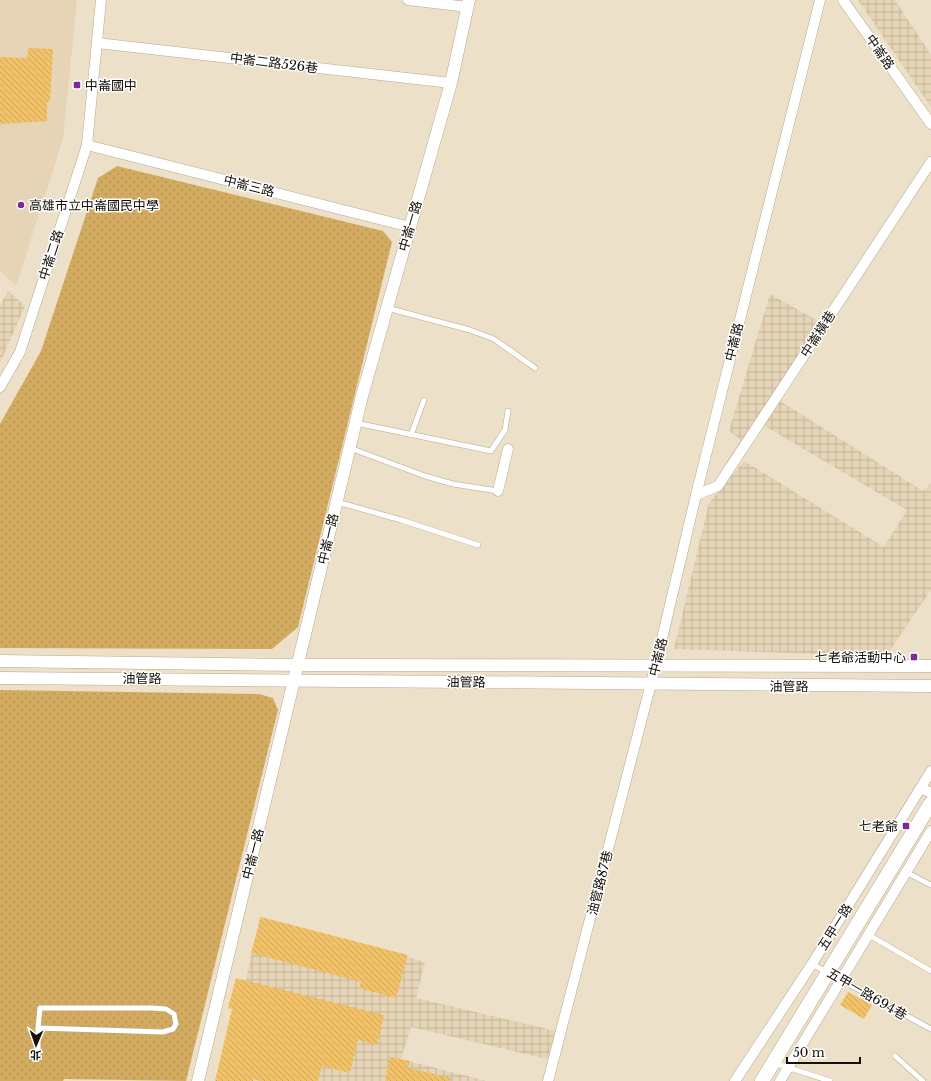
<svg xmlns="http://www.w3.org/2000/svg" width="931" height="1081" font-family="'Libre Baskerville','Noto Sans TC',serif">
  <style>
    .built { fill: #e5d4b6 }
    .industrial { fill: url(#industrial-grid) }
    .grass { fill: url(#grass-dots) }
    .building { fill: url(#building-back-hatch) }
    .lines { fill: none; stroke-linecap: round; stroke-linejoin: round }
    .service-casing { stroke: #b5a892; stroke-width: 6 }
    .minor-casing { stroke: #b5a892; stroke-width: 11 }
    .tertiary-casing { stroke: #b5a892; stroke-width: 13 }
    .secondary-casing { stroke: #b5a892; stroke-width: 15 }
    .service { stroke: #fff; stroke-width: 5 }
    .minor { stroke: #fff; stroke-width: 10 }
    .tertiary { stroke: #fff; stroke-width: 12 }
    .secondary { stroke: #fff; stroke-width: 14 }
    .poi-dot { fill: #812996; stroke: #fff; stroke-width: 1.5 }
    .labels { text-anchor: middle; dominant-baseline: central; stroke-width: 3; stroke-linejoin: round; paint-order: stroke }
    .street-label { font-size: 13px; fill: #141008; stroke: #fff }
    .poi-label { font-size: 13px; fill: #141008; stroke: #fff; text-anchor: start }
  </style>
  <defs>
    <pattern id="industrial-grid" width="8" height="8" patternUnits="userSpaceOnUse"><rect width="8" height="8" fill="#e5d4b6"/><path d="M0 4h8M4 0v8" fill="none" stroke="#c4b59b"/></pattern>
    <pattern id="grass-dots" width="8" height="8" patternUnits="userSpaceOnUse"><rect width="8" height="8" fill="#d3ab60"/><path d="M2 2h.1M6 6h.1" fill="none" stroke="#b49252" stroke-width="1.8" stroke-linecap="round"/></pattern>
    <pattern id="building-back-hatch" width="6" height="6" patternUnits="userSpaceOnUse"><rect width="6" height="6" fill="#f2c268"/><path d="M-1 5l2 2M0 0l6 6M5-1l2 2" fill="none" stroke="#cfa659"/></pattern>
  </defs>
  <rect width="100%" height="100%" fill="#ede0c8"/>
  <polygon class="built" points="0,0 77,0 63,139 16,286 0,271"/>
  <g class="industrial">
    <polygon points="858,0 895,0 931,55 931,107"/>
    <polygon points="8,291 25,306 0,363 0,306"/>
    <polygon points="770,294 825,325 780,401 923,491 931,483 931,590 886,656 674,649 709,503 744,461 884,547 907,510 763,425 734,468 726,463 741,440 729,431"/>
    <polygon points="260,917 425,962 416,998 556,1031 547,1059 411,1027 401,1059 486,1081 223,1081"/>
  </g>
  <g class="grass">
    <polygon points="117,166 383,231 392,242 298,627 272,649 0,648 0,424 41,351 98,178"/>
    <polygon points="0,690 259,694 273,698 278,710 186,1081 64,1079 63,1081 0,1081"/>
  </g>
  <g class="building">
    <polygon points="28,48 53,49 50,101 47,102 47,121 0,124 0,57 27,58"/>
    <polygon points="261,917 408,955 396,998 359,988 361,982 251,953"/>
    <polygon points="236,978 384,1015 377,1045 358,1040 350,1073 322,1066 318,1081 261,1081 253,1079 253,1081 215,1081 232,1009 228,1008"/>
    <polygon points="848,992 872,1005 864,1019 840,1005"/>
    <polygon points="390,1057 410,1061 408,1068 451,1078 450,1081 385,1081"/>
  </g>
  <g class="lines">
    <g class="service-casing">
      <g id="service">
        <polyline points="387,308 470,330 494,339 535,368"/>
        <polyline points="356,423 491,451 505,430 508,411"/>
        <polyline points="411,435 424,400"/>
        <polyline points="350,448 425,476 453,484 498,491"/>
        <polyline points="337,502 401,520 478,545"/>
        <polyline points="906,872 931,885"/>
        <polyline points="869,935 931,971"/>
        <polyline points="812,964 931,1029"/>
        <polyline points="38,1054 38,1028 163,1032 173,1029 176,1024 174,1014 166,1009 152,1008 40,1008 38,1028"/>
        <polyline points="895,1056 923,1081"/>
        <polyline points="774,1063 830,1081"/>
      </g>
    </g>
    <g class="minor-casing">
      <g id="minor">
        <polyline points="408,0 468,7"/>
        <polyline points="843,0 931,124"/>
        <polyline points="97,43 451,83"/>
        <polyline points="87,145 410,227"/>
        <polyline points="0,387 20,352 87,145 101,0"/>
        <polyline points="498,491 508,449"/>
        <polyline points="696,495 718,486 931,162"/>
        <polyline points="921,788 931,793"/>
        <polyline points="548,1081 656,664 696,495 820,0"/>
        <polyline points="735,1081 812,964 931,771"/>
        <polyline points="780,1081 931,831"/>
      </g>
    </g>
    <g class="tertiary-casing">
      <g id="tertiary">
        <polyline points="0,661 299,665 931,666"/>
        <path d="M0 678C310 679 621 685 931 686"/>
        <polyline points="198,1081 362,396 451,83 469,0"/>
      </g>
    </g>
    <g class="secondary-casing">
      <polyline id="secondary" points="762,1081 931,803"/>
    </g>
    <use href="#service" class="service"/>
    <use href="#minor" class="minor"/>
    <use href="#tertiary" class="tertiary"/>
    <use href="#secondary" class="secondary"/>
  </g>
  <g class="poi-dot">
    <rect x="73" y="81" width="8" height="8" rx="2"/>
    <circle cx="21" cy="205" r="4"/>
    <rect x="910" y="653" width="8" height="8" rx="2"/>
    <rect x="902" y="822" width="8" height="8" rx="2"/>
  </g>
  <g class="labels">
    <g class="street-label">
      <text transform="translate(880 52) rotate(55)">中崙路</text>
      <text transform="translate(274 63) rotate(7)">中崙二路526巷</text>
      <text transform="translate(249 186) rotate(14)">中崙三路</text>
      <text transform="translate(410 226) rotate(-74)">中崙一路</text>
      <text transform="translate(51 255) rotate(-72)">中崙二路</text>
      <text transform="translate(818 334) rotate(-57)">中崙橫巷</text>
      <text transform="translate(734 342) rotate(-76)">中崙路</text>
      <text transform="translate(328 539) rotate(-77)">中崙一路</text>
      <text transform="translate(658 657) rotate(-76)">中崙路</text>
      <text x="142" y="678">油管路</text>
      <text transform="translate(466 682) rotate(1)">油管路</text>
      <text x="789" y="686">油管路</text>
      <text transform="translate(253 854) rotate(-76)">中崙一路</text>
      <text transform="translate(600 883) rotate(-76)">油管路87巷</text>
      <text transform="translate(835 927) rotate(-58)">五甲一路</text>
      <text transform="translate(867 994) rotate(30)">五甲一路694巷</text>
    </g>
    <g class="poi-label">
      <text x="85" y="85">中崙國中</text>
      <text x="29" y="205">高雄市立中崙國民中學</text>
      <text x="906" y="657" text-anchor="end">七老爺活動中心</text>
      <text x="898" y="826" text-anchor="end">七老爺</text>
    </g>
  </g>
  <g transform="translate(36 1045) rotate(182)" stroke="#ffffff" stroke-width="3" paint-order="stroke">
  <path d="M0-3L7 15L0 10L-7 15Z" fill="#141008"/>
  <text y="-6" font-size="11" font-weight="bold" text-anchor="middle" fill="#141008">北</text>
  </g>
  <path d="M787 1057v6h73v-6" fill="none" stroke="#141008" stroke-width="2"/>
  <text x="793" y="1057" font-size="12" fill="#141008" stroke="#ffffff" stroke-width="3" paint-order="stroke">50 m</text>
</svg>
